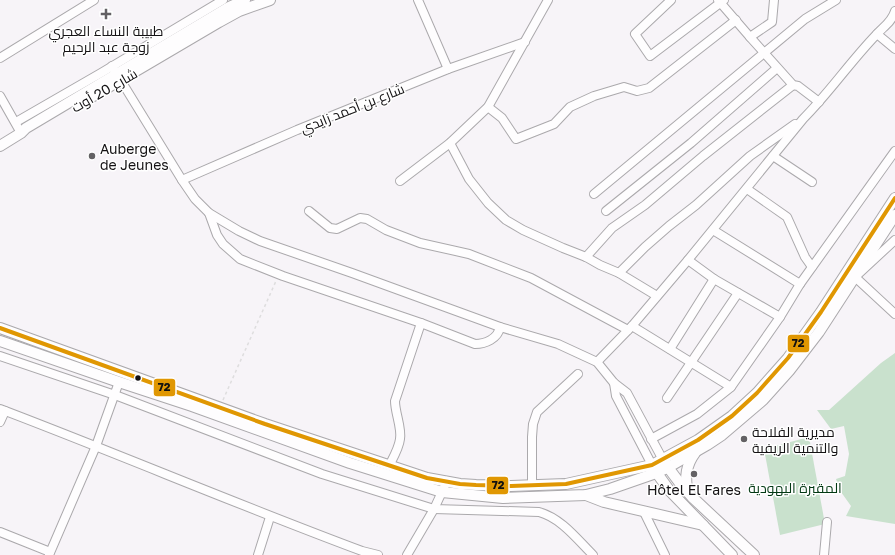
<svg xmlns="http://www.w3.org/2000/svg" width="895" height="555" font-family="'Golos Text',Cairo,sans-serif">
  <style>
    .green { fill: #c9e1cd }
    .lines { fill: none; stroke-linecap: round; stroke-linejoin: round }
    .minor-casing { stroke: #aba9ac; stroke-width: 10 }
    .major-casing { stroke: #aba9ac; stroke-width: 12 }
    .path { stroke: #deddde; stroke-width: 1.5; stroke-dasharray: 3 3; stroke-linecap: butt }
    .minor { stroke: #fefdfe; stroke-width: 8 }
    .major { stroke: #fefdfe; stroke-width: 10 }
    .bus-1-casing { stroke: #fff; stroke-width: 7 }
    .bus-1 { stroke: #e09702; stroke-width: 4 }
    .poi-dot { fill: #636164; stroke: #fff; stroke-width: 1.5 }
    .bus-dot { fill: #141214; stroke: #fff; stroke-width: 1.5 }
    .labels { text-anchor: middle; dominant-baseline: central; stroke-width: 3; stroke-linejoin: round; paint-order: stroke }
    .poi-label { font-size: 14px; fill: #141214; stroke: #fff }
    .street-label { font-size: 14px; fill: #141214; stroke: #fff }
    .park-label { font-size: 14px; fill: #023813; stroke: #fff }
    .line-badge { stroke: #fff; stroke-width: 1.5 }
    .pale-badge-label { font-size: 11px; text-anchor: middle; font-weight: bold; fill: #111 }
  </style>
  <rect width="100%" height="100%" fill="#f7f4f8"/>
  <g class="green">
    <polygon points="895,353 895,524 846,516 851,506 841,492 836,479 845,476 849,454 844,426 831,429 817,410 829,410 881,363"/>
    <polygon points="809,437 825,524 780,535 764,449"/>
  </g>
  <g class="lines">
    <g class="minor-casing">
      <g id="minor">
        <polyline points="418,0 448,69"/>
        <polyline points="671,0 635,34 650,56 724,0"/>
        <polyline points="718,0 750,37 772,22 774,0"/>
        <polyline points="877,34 895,49"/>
        <polyline points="750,37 793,85 798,86 819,102"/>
        <polyline points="0,58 94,0"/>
        <polyline points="112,66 182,180 195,199 209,213 239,231 260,241 352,273 500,327 558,344 597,362 614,383 627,393 663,460"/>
        <polyline points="0,96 21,133"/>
        <polyline points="488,107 502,118 516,139 554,124 570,107 594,96 624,87 637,91 649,88 736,20"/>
        <polyline points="16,122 101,73 223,0"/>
        <polyline points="450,143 469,179 488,203 506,220 523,230 563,248 586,257 600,265 619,273 657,296"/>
        <polyline points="773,156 812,182"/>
        <polyline points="182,180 297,130 448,69 525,42"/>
        <polyline points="400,181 450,143 488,107 548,0"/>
        <polyline points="747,189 787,217 805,257 812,267"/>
        <polyline points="594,194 805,19 836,0"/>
        <polyline points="309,211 330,228 337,229 360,218 367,219 386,230 420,243 469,254 531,278 628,330"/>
        <polyline points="606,211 691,143 777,68"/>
        <path d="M209 213 217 235 223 244 240 259 283 276 421 323 475 344C485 344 498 339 500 327"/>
        <polyline points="713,230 800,284"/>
        <polyline points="895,240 855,277 895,314"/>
        <polyline points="586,257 612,228 645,205 703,156 793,85"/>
        <polyline points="688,260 714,279 780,317"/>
        <polyline points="619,273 645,247 669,226 696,205 750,156 795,124"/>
        <polyline points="632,326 731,387"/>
        <polyline points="670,349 714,279"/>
        <path d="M0 356 115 395 322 474 434 509 539 512C561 518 577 539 593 555"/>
        <path d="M597 362 632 326 688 260 803 119C829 93 850 62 876 35 883 27 892 22 895 11"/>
        <polyline points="614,383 616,396 652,465"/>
        <polyline points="667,398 738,293"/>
        <path d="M0 409C121 455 241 506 362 551L378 555"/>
        <polyline points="0,422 5,411"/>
        <polyline points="651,439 697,414 731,387 780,317 800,284 895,151"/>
        <path d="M389 466C393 458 399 448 400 439 402 428 395 413 395 401L421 323"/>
        <polyline points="532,485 532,437 533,424 537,412 578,374"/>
        <polyline points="644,512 665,555"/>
        <polyline points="0,532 50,552"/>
        <polyline points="49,555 96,446 119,382"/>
        <polyline points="258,555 270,517"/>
        <polyline points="407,555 434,509 447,481"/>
        <polyline points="824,555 827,522"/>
      </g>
    </g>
    <g class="major-casing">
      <g id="major">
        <polyline points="78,105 219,22 239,11 270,0"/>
        <polyline points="0,146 21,133 26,128 229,7 245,0"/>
        <polyline points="0,328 265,424 427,478 460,484 476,485 511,486 566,484 652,465 698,440 732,416 757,393 788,358 821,312 895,198"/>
        <polyline points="0,341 119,382 192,406 350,463 442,492 503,498 586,495 610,489 656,473 667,468 707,445 722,435 763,400 789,371 819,332 895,215"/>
        <polyline points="664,462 679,482 692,497 754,555"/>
        <polyline points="654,469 669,490 732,555"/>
        <path d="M688 492C684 477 686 465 695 453"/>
        <polyline points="586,495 604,502 703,525"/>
      </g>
    </g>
    <polyline class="path" points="223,400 276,281"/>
    <use href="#minor" class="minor"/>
    <use href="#major" class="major"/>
    <g class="bus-1-casing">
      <polyline id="bus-1" points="0,328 265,424 427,478 460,484 476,485 511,486 566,484 652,465 698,440 732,416 757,393 788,358 821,312 895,198"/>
    </g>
    <use href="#bus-1" class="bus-1"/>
  </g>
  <g class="poi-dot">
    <path d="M104 8h4v4h4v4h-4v4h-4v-4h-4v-4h4z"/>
    <circle cx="92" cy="156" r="4"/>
    <circle cx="744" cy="439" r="4"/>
    <circle cx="694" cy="474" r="4"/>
  </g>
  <circle class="bus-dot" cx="138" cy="378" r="3.5"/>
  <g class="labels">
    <g class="poi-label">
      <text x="106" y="30">طبيبة النساء العجري<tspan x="106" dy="16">زوجة عبد الرحيم</tspan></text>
      <text x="100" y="148" text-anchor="start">Auberge<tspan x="100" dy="16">de Jeunes</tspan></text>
      <text x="752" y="431" text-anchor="start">مديرية الفلاحة<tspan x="752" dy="16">والتنمية الريفية</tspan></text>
      <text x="694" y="489">Hôtel El Fares</text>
    </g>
    <g class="street-label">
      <text transform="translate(104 90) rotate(-30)">شارع 20 أوت</text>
      <text transform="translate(352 108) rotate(-22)">شارع بن أحمد زايدي</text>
    </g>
    <g class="park-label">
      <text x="795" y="487">المقبرة اليهودية</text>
    </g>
  </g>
  <g class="line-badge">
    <rect x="787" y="334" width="23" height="19" rx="4" fill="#e09702"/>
    <rect x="153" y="378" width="23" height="19" rx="4" fill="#e09702"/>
    <rect x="486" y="476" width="23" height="19" rx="4" fill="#e09702"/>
  </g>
  <g class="pale-badge-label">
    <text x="798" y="347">72</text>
    <text x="164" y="391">72</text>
    <text x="498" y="489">72</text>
  </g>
</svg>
